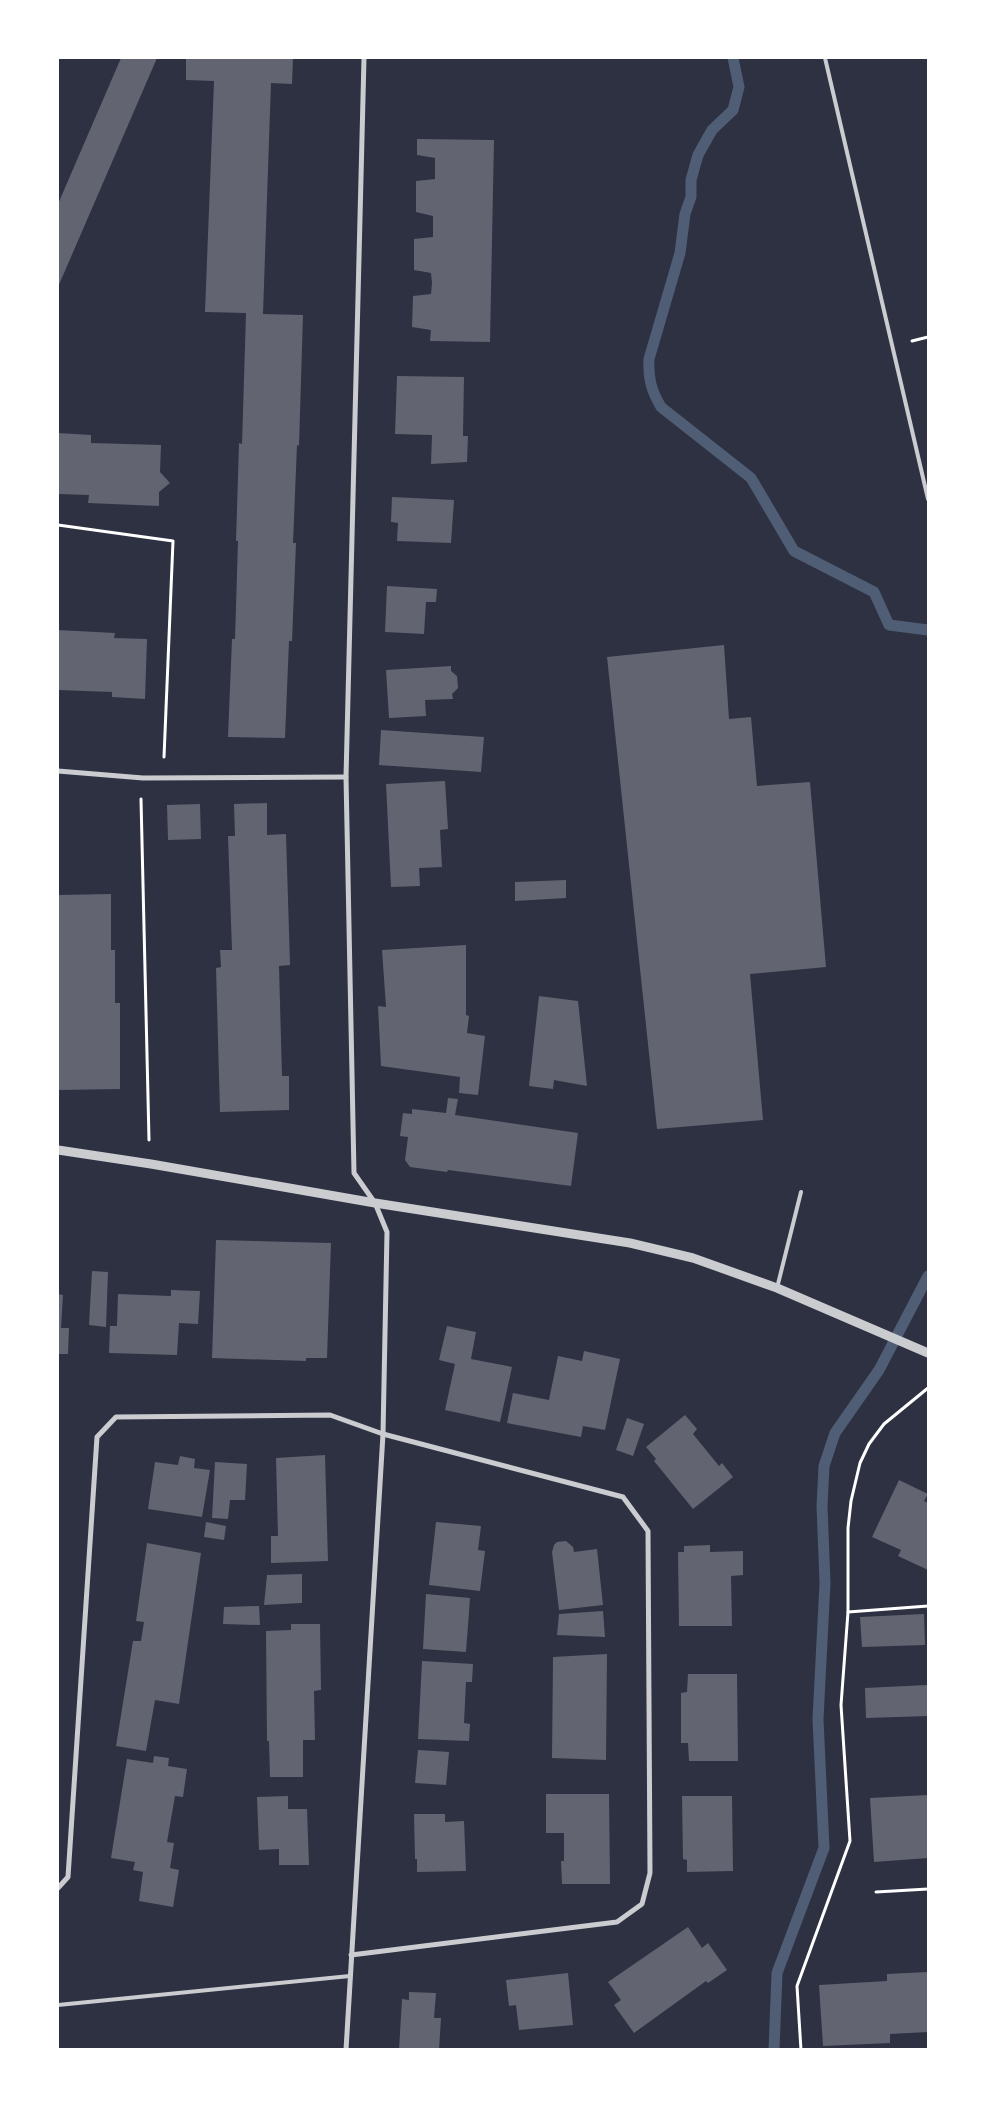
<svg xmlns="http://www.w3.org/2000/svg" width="986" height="2107" font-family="Ubuntu,sans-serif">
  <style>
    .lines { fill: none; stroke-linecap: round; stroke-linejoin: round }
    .stream { stroke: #4f5d75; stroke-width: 11 }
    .building { fill: #626471 }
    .path { stroke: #fff; stroke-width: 3 }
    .service { stroke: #caccd0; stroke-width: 4 }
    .minor { stroke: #caccd0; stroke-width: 5 }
    .tertiary { stroke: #caccd0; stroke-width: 9 }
  </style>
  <rect width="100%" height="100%" fill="#2d3142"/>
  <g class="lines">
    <g class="stream">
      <path d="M733 58 739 87 733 110 712 130 698 155 691 180V197L685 214 680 253 649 359C648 378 651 390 661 407L751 478 794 551 874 592 889 625 928 630"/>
      <polyline points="774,2050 777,1973 824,1848 818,1719 825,1583 822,1506 824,1466 835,1433 879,1370 928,1276"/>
    </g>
  </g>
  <g class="building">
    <polygon points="121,58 157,58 58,287 58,204"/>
    <polygon points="186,58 293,58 292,84 271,83 263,314 303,315 299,446 297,445 293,543 296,543 292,641 289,641 285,738 228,737 232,639 235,639 238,541 236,541 237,509 239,443 242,444 246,313 205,312 214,81 186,80"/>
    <polygon points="417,139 494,140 490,342 430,341 431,330 412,327 413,296 431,294 432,283 431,273 414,270 414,239 433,237 433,216 416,212 416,181 435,179 435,158 417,155"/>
    <polygon points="397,376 464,377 463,436 468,436 467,462 431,464 432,435 395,434"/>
    <polygon points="58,433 91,435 91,443 161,445 160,472 170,483 159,492 159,506 88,503 89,495 58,494"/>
    <polygon points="392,497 454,500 451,543 397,541 398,523 391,522"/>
    <polygon points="387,586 437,589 436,602 426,602 424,634 385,632"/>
    <polygon points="58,630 115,633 114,638 147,639 145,699 112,697 112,692 58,690"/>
    <polygon points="724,645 729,719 751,717 757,786 810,782 826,967 750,974 763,1120 657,1129 607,657"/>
    <polygon points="451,666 451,671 457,676 458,688 452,694 453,699 425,700 426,716 389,718 386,670"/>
    <polygon points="381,730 484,737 481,772 379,765"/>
    <polygon points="445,781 448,829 440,830 442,867 419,868 420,886 391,887 386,784"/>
    <polygon points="267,803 267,835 286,834 290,965 279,966 282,1076 289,1076 289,1110 220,1112 216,968 221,967 220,950 232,950 228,836 235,836 234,804"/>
    <polygon points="200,804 201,839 168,840 167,805"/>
    <polygon points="566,880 566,898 515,901 515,882"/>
    <polygon points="111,894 111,950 115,950 115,1003 120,1003 120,1089 58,1090 58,895"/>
    <polygon points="466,945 466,1015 469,1016 467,1033 485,1036 478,1095 459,1093 460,1077 381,1066 378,1006 386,1007 382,950"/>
    <polygon points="539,996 578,1001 587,1086 554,1080 553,1089 529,1086"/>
    <polygon points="448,1098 458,1099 455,1115 578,1133 571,1186 448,1170 447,1172 410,1167 405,1160 408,1137 400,1136 403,1113 412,1114 412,1109 446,1113"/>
    <polygon points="216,1240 331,1243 327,1358 306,1358 306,1361 212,1358"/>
    <polygon points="92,1271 108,1272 106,1327 89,1325"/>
    <polygon points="171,1290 200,1291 198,1324 179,1323 177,1355 109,1353 110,1326 117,1326 118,1294 171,1296"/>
    <polygon points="58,1294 63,1295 61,1328 69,1328 68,1354 58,1354"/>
    <polygon points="447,1326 476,1332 471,1359 512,1367 500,1422 445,1410 455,1364 439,1360"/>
    <polygon points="584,1351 620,1359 605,1430 583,1426 581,1437 507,1423 513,1393 549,1400 558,1356 582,1361"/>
    <polygon points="685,1415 697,1429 693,1434 719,1466 722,1463 733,1477 693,1509 654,1461 656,1459 646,1447"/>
    <polygon points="627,1418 644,1424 633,1456 616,1450"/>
    <polygon points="325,1455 328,1561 271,1563 271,1536 278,1536 276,1458"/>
    <polygon points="180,1456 195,1459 194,1468 210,1470 202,1517 148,1509 155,1462 178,1465"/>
    <polygon points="215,1462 247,1464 245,1500 230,1500 228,1519 212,1518"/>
    <polygon points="899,1480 928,1494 924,1501 928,1503 928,1570 898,1556 901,1550 872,1537"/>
    <polygon points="206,1522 226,1526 224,1540 204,1537"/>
    <polygon points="436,1522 481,1526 478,1550 485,1551 480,1591 429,1585"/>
    <polygon points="566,1541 573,1547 574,1552 597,1549 603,1605 559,1610 552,1552 554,1545 557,1542"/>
    <polygon points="147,1543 201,1553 179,1704 155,1700 146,1751 116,1746 133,1641 141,1641 144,1622 136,1621"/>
    <polygon points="710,1545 710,1552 743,1551 743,1575 731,1576 732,1626 679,1626 678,1552 684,1552 684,1546"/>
    <polygon points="302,1574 302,1603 264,1605 267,1575"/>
    <polygon points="426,1594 470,1598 466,1652 423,1649"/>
    <polygon points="259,1606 260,1625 223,1624 224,1607"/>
    <polygon points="603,1611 605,1637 557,1635 559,1614"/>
    <polygon points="924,1614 925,1645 862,1647 860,1617"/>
    <polygon points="291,1624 320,1624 321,1690 314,1691 315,1740 303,1740 303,1777 270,1777 269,1741 267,1741 266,1631 291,1630"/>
    <polygon points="607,1654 606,1760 552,1758 553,1657"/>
    <polygon points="422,1661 473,1664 472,1682 466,1682 464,1723 470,1724 469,1741 418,1739"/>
    <polygon points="688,1674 737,1674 738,1761 689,1761 688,1743 681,1743 681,1693 687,1692"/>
    <polygon points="927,1685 928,1716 866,1718 865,1688"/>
    <polygon points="418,1750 449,1752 446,1785 415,1783"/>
    <polygon points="154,1756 169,1758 168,1766 187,1769 183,1797 175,1796 167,1842 174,1843 170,1868 179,1870 173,1907 139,1901 143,1872 133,1870 135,1862 111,1858 127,1759 153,1763"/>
    <polygon points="546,1794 609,1794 610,1884 562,1884 561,1861 564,1861 564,1833 546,1833"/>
    <polygon points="928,1795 928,1858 874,1862 870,1798"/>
    <polygon points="288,1796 288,1809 307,1809 309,1865 279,1865 279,1849 259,1850 257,1797"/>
    <polygon points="682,1796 732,1796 733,1871 687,1872 687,1860 683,1859"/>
    <polygon points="414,1814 445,1814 445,1822 464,1821 466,1871 417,1872 417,1859 415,1859"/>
    <polygon points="688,1927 702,1948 708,1943 727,1970 708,1983 706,1981 634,2033 614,2005 621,2000 608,1982"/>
    <polygon points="928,1972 928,2032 890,2034 890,2043 823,2046 819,1985 887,1981 887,1974"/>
    <polygon points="568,1973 573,2025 519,2030 516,2005 509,2006 506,1980"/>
    <polygon points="409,1992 436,1993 434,2018 441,2018 439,2050 399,2050 402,1999 409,2000"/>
  </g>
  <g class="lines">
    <g class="path">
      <polyline points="912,341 928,337"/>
      <polyline points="58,525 173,541 164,757"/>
      <polyline points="141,799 149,1140"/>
      <polyline points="848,1612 928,1606"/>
      <polyline points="876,1892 928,1889"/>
      <polyline points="801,2050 797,1986 850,1841 841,1705 848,1612 848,1528 851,1501 860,1463 869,1444 884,1424 928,1388"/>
    </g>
    <g class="service">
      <polyline points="825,58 928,499"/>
      <polyline points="777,1288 801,1192"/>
      <polyline points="58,2005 350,1976"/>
    </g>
    <g class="minor">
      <polyline points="58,771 143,778 346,777"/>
      <polyline points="58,1888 68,1877 97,1437 116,1417 330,1415 383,1434 623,1497 648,1531 650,1873 642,1904 617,1922 351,1955"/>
      <polyline points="346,2050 383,1434 387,1232 375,1203 354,1173 346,777 364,58"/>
    </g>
    <polyline class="tertiary" points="58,1150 151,1164 375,1203 630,1243 693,1258 777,1288 928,1353"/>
  </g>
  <rect width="986" height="2107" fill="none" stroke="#ffffff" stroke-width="118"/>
</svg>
